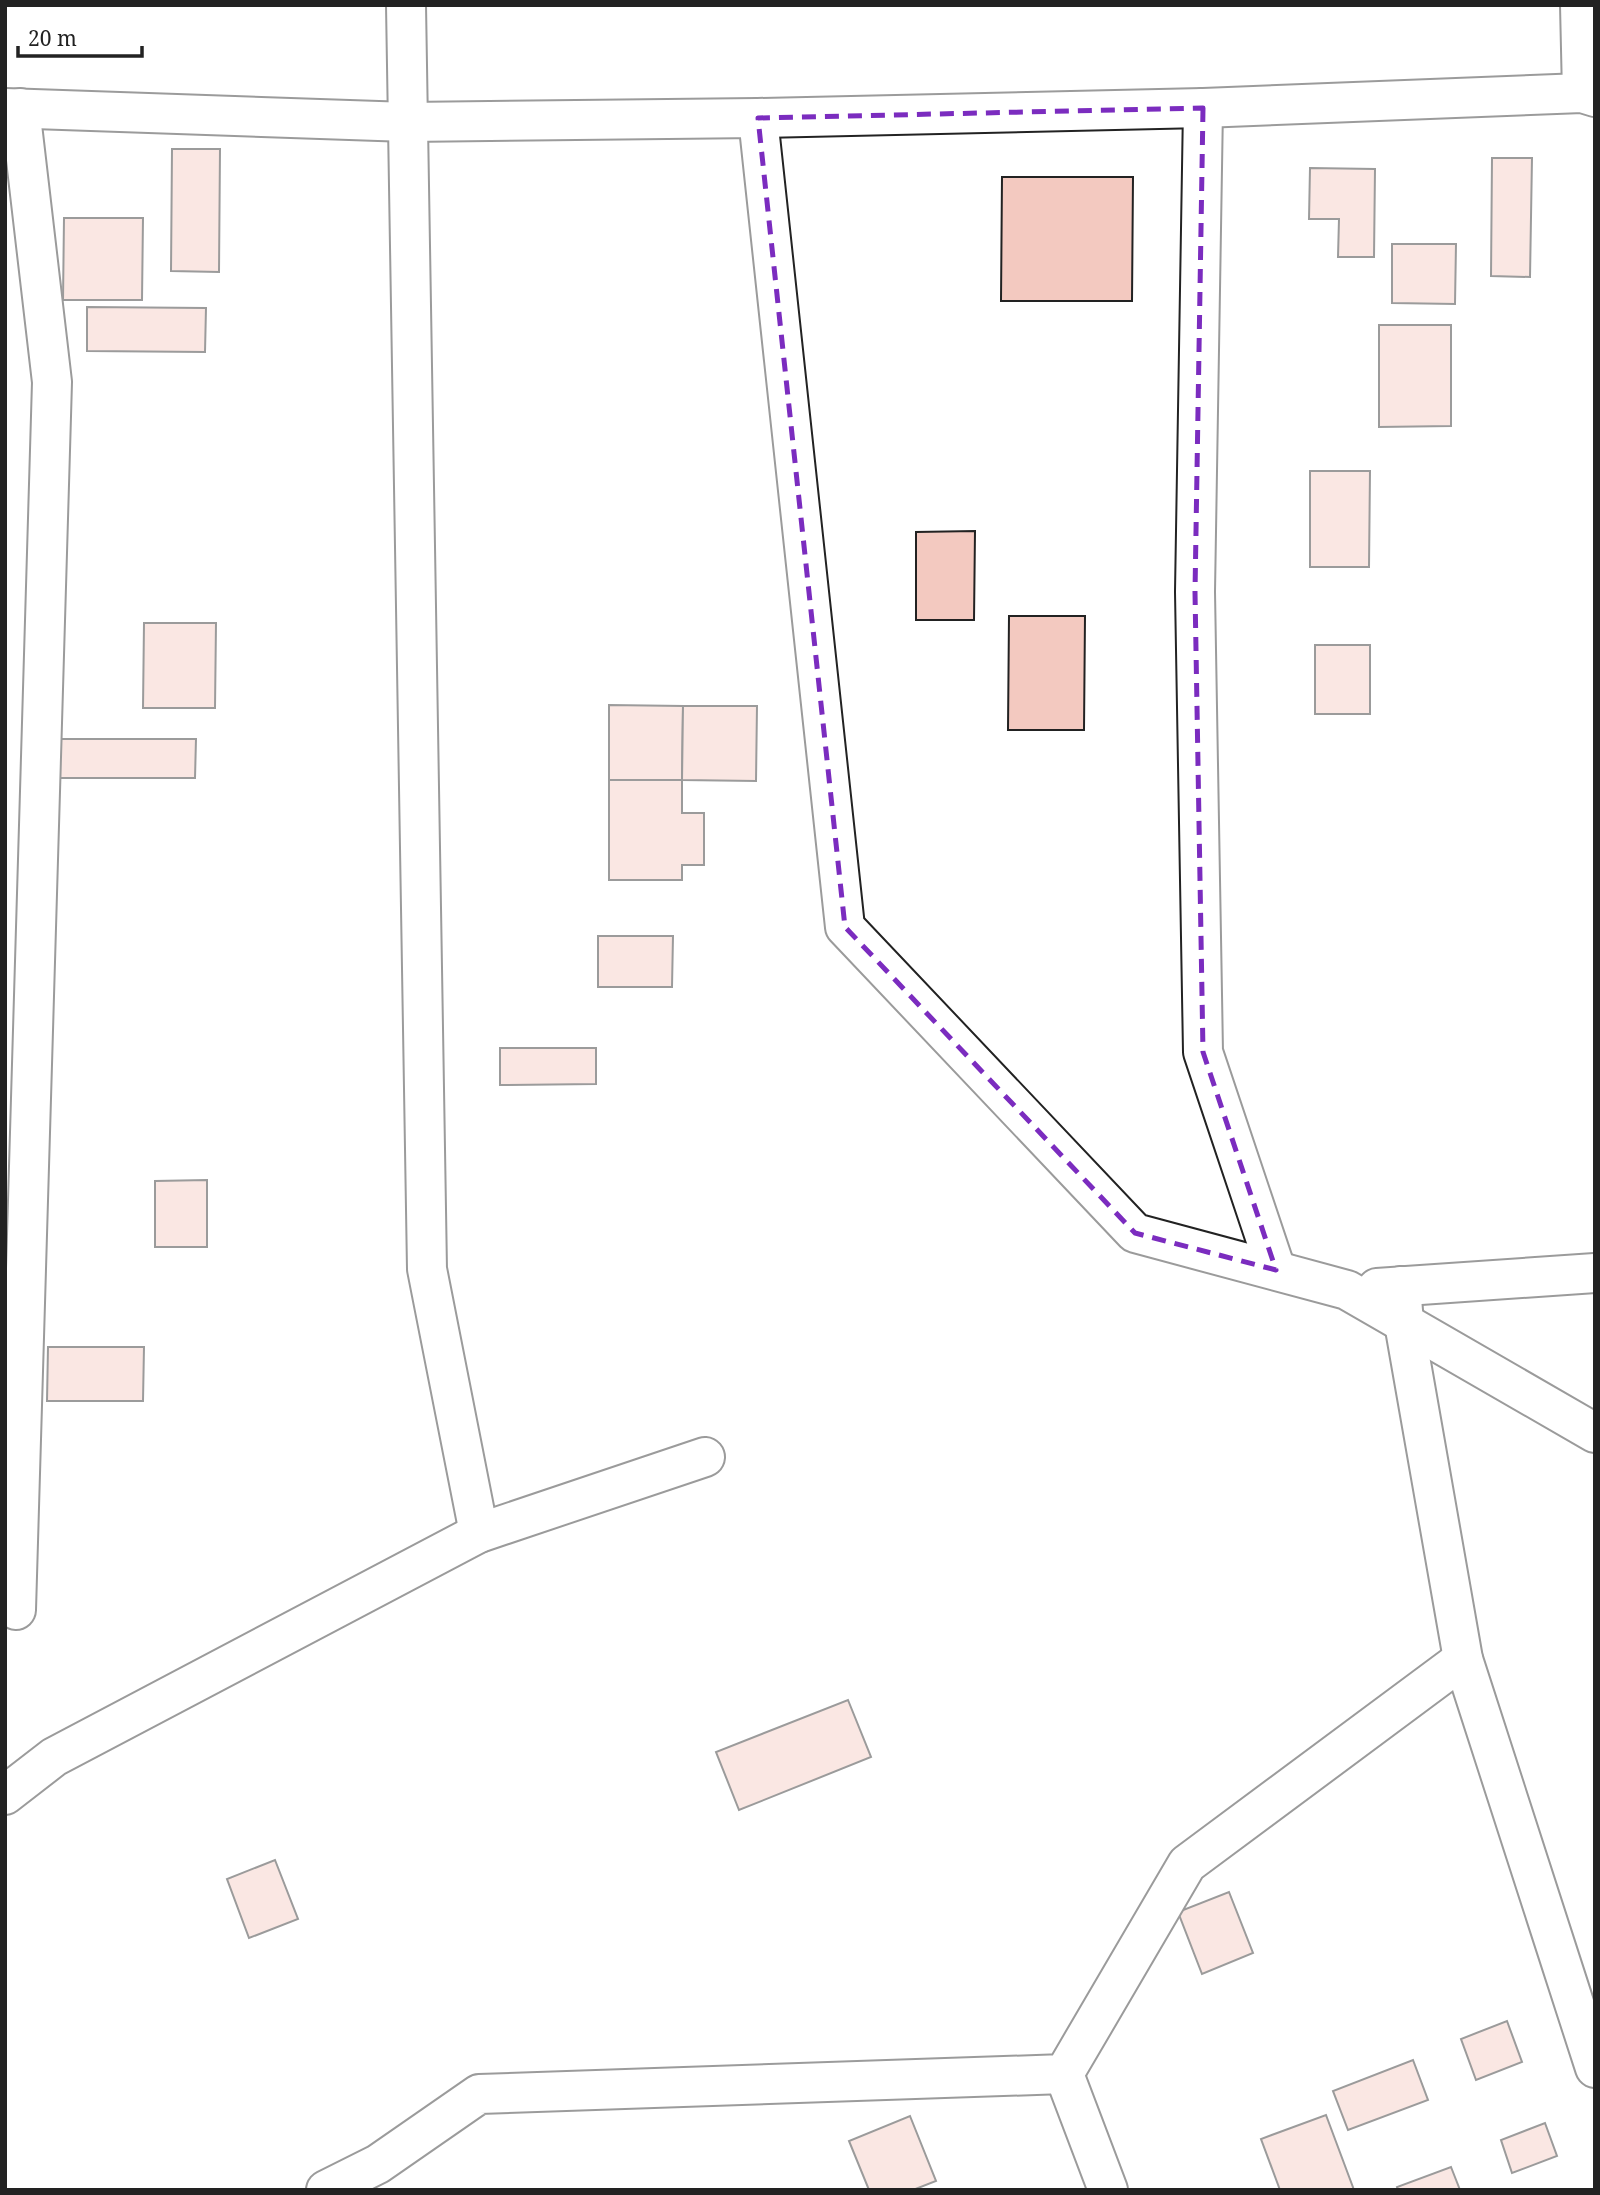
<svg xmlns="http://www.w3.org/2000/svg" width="1600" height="2195" font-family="'Noto Serif',serif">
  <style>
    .building { fill: #f3c9c0; stroke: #222; stroke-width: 2 }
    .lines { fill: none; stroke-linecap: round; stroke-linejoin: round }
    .minor-casing { stroke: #222; stroke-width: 42 }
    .minor { stroke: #fff; stroke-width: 38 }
    .marked { fill: none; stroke: #7b2cbf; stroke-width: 5; stroke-dasharray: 14 9; stroke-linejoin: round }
  </style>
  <rect width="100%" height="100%" fill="#fff"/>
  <g class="building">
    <polygon points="172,149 220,149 219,272 171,271"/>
    <polygon points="1492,158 1532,158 1530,277 1491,276"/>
    <polygon points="1310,168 1375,169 1374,257 1338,257 1339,219 1309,219"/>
    <polygon points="1002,177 1133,177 1132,301 1001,301"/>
    <polygon points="64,218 143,218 142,300 63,300"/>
    <polygon points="1392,244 1456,244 1455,304 1392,303"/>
    <polygon points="87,307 206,308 205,352 87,351"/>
    <polygon points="1379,325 1451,325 1451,426 1379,427"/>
    <polygon points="1310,471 1370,471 1369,567 1310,567"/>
    <polygon points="975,531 974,620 916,620 916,532"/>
    <polygon points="1009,616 1085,616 1084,730 1008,730"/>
    <polygon points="144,623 216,623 215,708 143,708"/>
    <rect x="1315" y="645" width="55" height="69"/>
    <polygon points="609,705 683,706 682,780 609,780"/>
    <polygon points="683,706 757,706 756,781 682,780"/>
    <polygon points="59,739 196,739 195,778 59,778"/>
    <polygon points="609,780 682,780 682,813 704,813 704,865 682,865 682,880 609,880"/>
    <polygon points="598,936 673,936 672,987 598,987"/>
    <polygon points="500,1048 596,1048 596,1084 500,1085"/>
    <polygon points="207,1180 207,1247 155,1247 155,1181"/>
    <polygon points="48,1347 144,1347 143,1401 47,1401"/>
    <polygon points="848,1700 871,1757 739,1810 716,1752"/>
    <polygon points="275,1860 298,1919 249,1938 227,1879"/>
    <polygon points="1229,1892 1253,1953 1202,1974 1178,1912"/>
    <polygon points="1507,2021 1522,2062 1476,2080 1461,2039"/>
    <polygon points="1413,2060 1428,2100 1348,2130 1333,2091"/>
    <polygon points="1326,2115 1354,2190 1280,2190 1261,2139"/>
    <polygon points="910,2116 936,2181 913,2190 869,2190 849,2141"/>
    <polygon points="1545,2123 1557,2156 1512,2173 1501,2140"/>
    <polygon points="1451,2167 1460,2190 1398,2190 1397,2187"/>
  </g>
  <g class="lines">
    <g class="minor-casing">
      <g id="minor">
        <polyline points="406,5 427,1269 479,1533"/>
        <polyline points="1580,5 1582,93"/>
        <polyline points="5,108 408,122 758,118 845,927 1135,1233 1347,1290 1595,1433"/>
        <polyline points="1203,108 1195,592 1203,1052 1276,1270"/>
        <polyline points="758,118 1203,108 1582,93 1595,97"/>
        <polyline points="1401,1286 1404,1323 1463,1659 1595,2068"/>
        <polyline points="1377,1288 1595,1273"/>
        <polyline points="16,1610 52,382 20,108"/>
        <polyline points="5,1795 54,1757 479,1533 705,1457"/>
        <polyline points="1064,2074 1108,2190"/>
        <polyline points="326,2190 378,2164 479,2094 1064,2074 1187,1864 1463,1659"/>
      </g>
    </g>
    <use href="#minor" class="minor"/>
  </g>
  <path d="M0 0H1600V2195H0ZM1203 108 1195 592 1203 1052 1276 1270 1135 1233 845 927 758 118Z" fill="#fff" fill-opacity=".55" fill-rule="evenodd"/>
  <path class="marked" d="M1203 108 1195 592 1203 1052 1276 1270 1135 1233 845 927 758 118Z"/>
  <rect width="1600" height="2195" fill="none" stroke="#222222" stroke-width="14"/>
  <path d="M18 46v10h124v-10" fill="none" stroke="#222222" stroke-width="3.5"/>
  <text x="28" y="46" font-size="21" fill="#222222" stroke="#ffffff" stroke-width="5" paint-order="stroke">20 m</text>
</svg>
